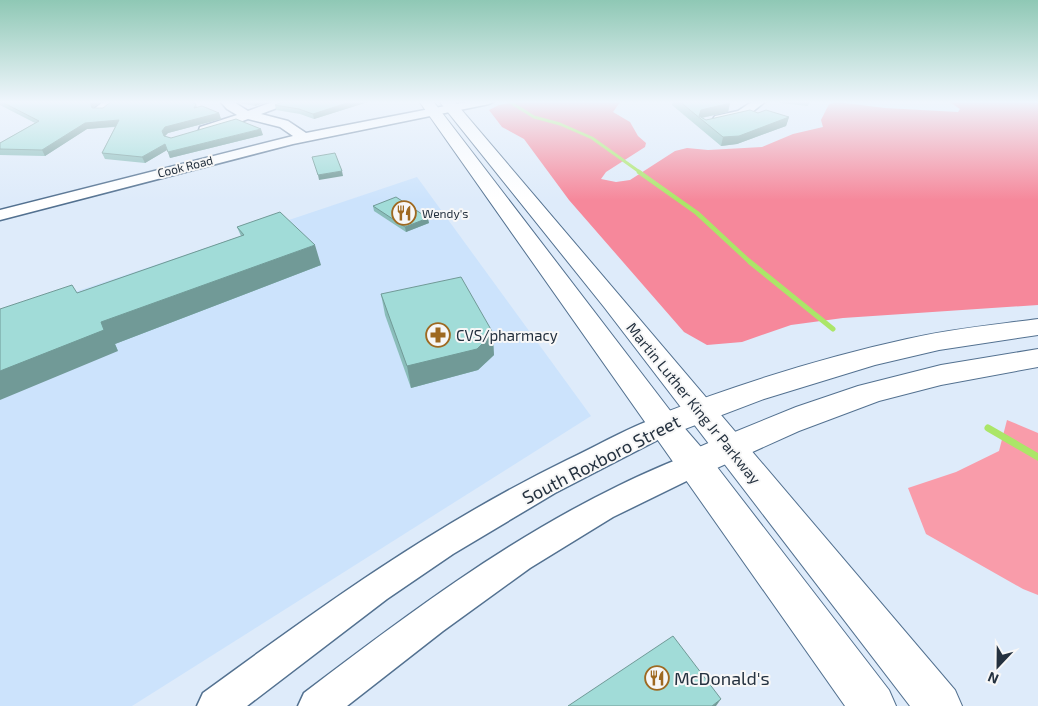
<svg xmlns="http://www.w3.org/2000/svg" width="1038" height="706" font-family="'Exo 2',sans-serif">
  <style>
    .built { fill: #cce3fc }
    .green { fill: #f99caa }
    .forest { fill: #f6889b }
    .lines { fill: none; stroke-linecap: round; stroke-linejoin: round }
    .stream-far3 { stroke: #abe668; stroke-width: 3 }
    .stream-far2 { stroke: #abe668; stroke-width: 4.5 }
    .stream-far1 { stroke: #abe668; stroke-width: 5 }
    .stream { stroke: #abe668; stroke-width: 7 }
    .street-casing { stroke: #537190; stroke-width: 3 }
    .secondary-casing { stroke: #537190; stroke-width: 2 }
    .primary-casing { stroke: #537190; stroke-width: 2 }
    .street { fill: #fff; fill-rule: evenodd }
    .secondary { fill: #fff; fill-rule: evenodd }
    .primary { fill: #fff; fill-rule: evenodd }
    .wall { fill: #8abdba }
    .shaded-wall { fill: #719a97 }
    .building { fill: #a1dcd8; stroke: #719a97 }
    .labels { text-anchor: middle; dominant-baseline: central; stroke-width: 4; stroke-linejoin: round; paint-order: stroke }
    .far-street-label { font-size: 12px; fill: #24313f; stroke: #f7f7f7 }
    .far-poi-label { font-size: 12px; fill: #24313f; stroke: #f7f7f7; text-anchor: start }
    .poi-label { font-size: 15px; fill: #24313f; stroke: #f7f7f7; text-anchor: start }
    .street-label { font-size: 15px; fill: #24313f; stroke: #f7f7f7 }
    .near-street-label { font-size: 18px; fill: #24313f; stroke: #f7f7f7 }
    .near-poi-label { font-size: 18px; fill: #24313f; stroke: #f7f7f7; text-anchor: start }
  </style>
  <rect width="100%" height="100%" fill="#deebfa"/>
  <polygon class="built" points="417,177 591,416 132,706 0,706 0,317"/>
  <polygon class="green" points="1007,420 1038,433 1038,595 1023,589 926,534 908,488 956,472 999,451"/>
  <polygon class="forest" points="521,101 621,101 613,112 630,122 638,136 646,143 645,147 606,172 601,179 616,182 630,180 675,151 687,148 708,150 762,147 793,134 823,127 821,120 829,104 837,102 885,108 958,112 960,109 948,101 1038,101 1038,305 843,318 791,325 742,342 707,345 684,332 569,200 524,139 502,127 489,110 499,105"/>
  <g class="lines">
    <polyline class="stream-far3" points="510,102 534,117 560,124 592,138 641,173"/>
    <polyline class="stream-far2" points="639,172 697,213 751,263"/>
    <polyline class="stream-far1" points="750,262 833,329"/>
    <polyline class="stream" points="988,428 1038,457"/>
    <g class="street-casing">
      <g id="street">
        <polygon points="104,101 118,101 104,112 96,112 94,109"/>
        <polygon points="220,101 232,101 248,111 275,101 292,101 290,103 261,114 288,121 306,133 471,101 495,101 489,104 293,144 0,220 0,210 293,136 280,127 248,119 210,133 200,133 199,130 200,127 237,115 227,109"/>
        <polygon points="753,101 766,101 746,117 719,123 713,119 715,116 738,111"/>
        <path d="M664 415 673 418 677 425 673 432 555 493 453 554 387 599 247 706H197L203 693C322 606 434 525 567 460 599 445 631 426 664 415Z"/>
        <path d="M695 453 705 456 709 464 705 472 613 517 530 568 443 631 347 706H298L304 693C404 617 505 541 618 486 643 474 669 462 695 453Z"/>
      </g>
    </g>
    <g class="secondary-casing">
      <g id="secondary">
        <path d="M1038 319V335L939 350 875 365 764 399 664 437 653 433 648 425 653 417C736 385 820 358 907 339 950 329 994 325 1038 319Z"/>
        <polygon points="1038,349 1038,367 941,385 879,401 799,431 695,478 683,474 678,464 683,454 720,438 796,407 858,386 941,365"/>
      </g>
    </g>
    <g class="primary-casing">
      <g id="primary">
        <polygon points="419,101 433,101 675,417 707,454 889,690 896,706 845,706"/>
        <polygon points="439,101 454,101 955,690 962,706 910,706 604,307"/>
      </g>
    </g>
    <use href="#street" class="street"/>
    <use href="#secondary" class="secondary"/>
    <use href="#primary" class="primary"/>
  </g>
  <g class="wall">
    <polygon points="0,101 101,101 93,108 103,108 196,104 197,107 219,113 221,119 168,133 165,136 171,138 263,135 170,158 167,150 145,163 105,159 102,153 115,127 87,129 45,156 0,155 0,143 35,123 0,105"/>
    <polygon points="238,101 270,101 255,106 239,103"/>
    <polygon points="284,101 371,101 314,119 300,114 276,110 275,105"/>
    <polygon points="673,101 722,101 730,103 728,112 702,118 706,120 758,113 789,117 786,126 737,144 721,146 672,105"/>
    <polygon points="780,101 810,101 808,106 780,103"/>
    <polygon points="373,206 429,223 406,232 374,211"/>
    <polygon points="237,227 321,265 115,344 118,351 77,293 241,236"/>
    <polygon points="381,294 494,355 478,370 411,388 385,315"/>
  </g>
  <g class="shaded-wall">
    <polygon points="92,101 101,101 93,108 92,108 90,102"/>
    <polygon points="253,101 270,101 255,106"/>
    <polygon points="353,101 371,101 314,119 313,114"/>
    <polygon points="730,103 728,112 700,118 699,117 701,110"/>
    <polygon points="219,113 221,119 168,133 164,137 162,131 165,127"/>
    <polygon points="789,117 786,126 737,144 721,146 723,137"/>
    <polygon points="119,120 121,126 87,129 45,156 42,150 85,123"/>
    <polygon points="261,129 263,135 170,158 168,152"/>
    <polygon points="165,144 167,150 145,163 142,157"/>
    <polygon points="342,171 343,176 319,180 318,175"/>
    <polygon points="428,218 429,223 406,232 405,227"/>
    <polygon points="315,245 321,265 115,344 118,351 0,400 0,371 101,322"/>
    <polygon points="493,333 494,355 478,370 411,388 407,366"/>
    <polygon points="721,699 716,706 712,706"/>
  </g>
  <g class="building">
    <polygon points="0,101 92,101 90,102 92,108 103,108 112,101 189,101 196,104 194,108 202,106 219,113 165,127 162,131 164,136 171,138 236,119 261,129 168,152 165,144 142,157 102,153 119,120 85,123 42,150 0,149 0,143 39,121"/>
    <polygon points="284,101 353,101 313,114 299,109 275,105"/>
    <polygon points="679,101 722,101 730,103 701,110 699,116 706,120 750,110 758,113 766,110 789,117 739,136 723,137"/>
    <polygon points="335,153 342,171 318,175 312,157"/>
    <polygon points="396,197 428,218 405,227 373,206"/>
    <polygon points="280,212 315,245 101,322 104,330 0,371 0,309 72,285 77,293 244,235 237,227"/>
    <polygon points="461,277 493,333 477,349 407,366 381,294"/>
    <polygon points="673,636 721,699 712,706 568,706"/>
  </g>
  <linearGradient id="sky" x2="0" y2="1"><stop stop-color="#8fc8b5"/><stop offset="0.51" stop-color="#f0f6fd"/><stop offset="1" stop-color="#f0f6fd" stop-opacity="0"/></linearGradient>
  <rect width="1038" height="200" fill="url(#sky)"/>
  <defs>
    <g id="restaurant-ring" transform="scale(1.25)"><circle r="9.5" fill="#f7f7f7" stroke="#9e6921" stroke-width="1.5"/><path d="M-5-6h1v4h1v-4h1v4h1v-4h1v5L-1.5 .5V6h-2V.5L-5-1ZM5-6V6H3V1.5H1.5Q1.5-4 5-6Z" fill="#9e6921"/></g>
    <g id="pharmacy-ring" transform="scale(1.25)"><circle r="9.5" fill="#f7f7f7" stroke="#9e6921" stroke-width="1.5"/><path d="M-2-6h4v4h4v4h-4v4h-4v-4h-4v-4h4Z" fill="#9e6921"/></g>
  </defs>
  <g fill-rule="evenodd">
    <use href="#restaurant-ring" x="404" y="213"/>
    <use href="#pharmacy-ring" x="438" y="335"/>
    <use href="#restaurant-ring" x="657" y="678"/>
  </g>
  <g class="labels">
    <g class="far-street-label">
      <text transform="translate(185 166) rotate(-14)">Cook Road</text>
    </g>
    <g class="far-poi-label">
      <text x="422" y="213">Wendy's</text>
    </g>
    <g class="poi-label">
      <text x="456" y="335">CVS/pharmacy</text>
    </g>
    <g class="street-label">
      <text transform="translate(694 403) rotate(51)">Martin Luther King Jr Parkway</text>
    </g>
    <g class="near-street-label">
      <text transform="translate(601 459) rotate(-27)">South Roxboro Street</text>
    </g>
    <g class="near-poi-label">
      <text x="674" y="678">McDonald's</text>
    </g>
  </g>
  <g transform="translate(998 666) rotate(202)" stroke="#f7f7f7" stroke-width="4" paint-order="stroke">
  <path d="M0-4L9 19L0 12L-9 19Z" fill="#24313f"/>
  <text y="-8" font-size="14" font-weight="bold" text-anchor="middle" fill="#24313f">N</text>
  </g>
</svg>
